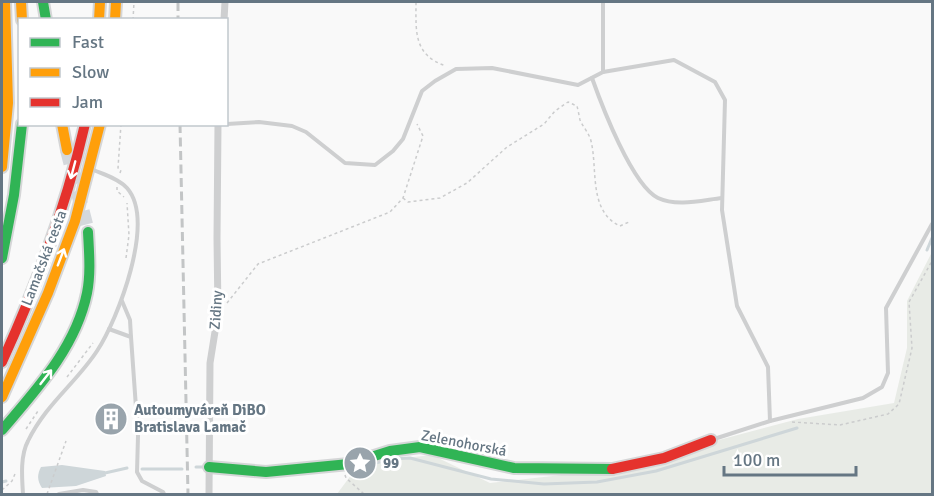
<svg xmlns="http://www.w3.org/2000/svg" width="934" height="496" font-family="Signika,sans-serif">
  <style>
    .green { fill: #e8ebe6 }
    .water { fill: #ced6d9 }
    .lines { fill: none; stroke-linecap: round; stroke-linejoin: round }
    .stream { stroke: #ced6d9; stroke-width: 3 }
    .highway-tunnel { stroke: #d4d8dc; stroke-width: 14; stroke-dasharray: 14 7; stroke-linecap: butt }
    .fast-casing { stroke: #d5d6d7; stroke-width: 14 }
    .slow-casing { stroke: #d5d6d7; stroke-width: 14 }
    .jam-casing { stroke: #d5d6d7; stroke-width: 14 }
    .path { stroke: #cbcccd; stroke-width: 1.5; stroke-dasharray: 3 3; stroke-linecap: butt }
    .lane { stroke: #cecfd0; stroke-width: 4 }
    .street { stroke: #cecfd0; stroke-width: 7 }
    .fast { stroke: #30b455; stroke-width: 10 }
    .slow { stroke: #ff9f0a; stroke-width: 10 }
    .jam { stroke: #e5322d; stroke-width: 10 }
    .rail { stroke: #c3c5c6; stroke-width: 3; stroke-dasharray: 9 4.5; stroke-linecap: butt }
    .oneway { stroke: #fff }
    .labels { text-anchor: middle; dominant-baseline: central; stroke-width: 6; stroke-linejoin: round; paint-order: stroke }
    .street-label { font-size: 15px; fill: #657683; stroke: #fff }
    .poi-label { font-size: 15px; font-weight: bold; fill: #657683; stroke: #fff; text-anchor: start }
  </style>
  <rect width="100%" height="100%" fill="#f9f9f9"/>
  <polygon class="green" points="932,252 932,494 337,494 360,463 432,455 490,483 606,470 798,419 894,403 907,348 907,301"/>
  <path class="water" d="M62 465 105 471 106 476 76 486 42 488C37 480 37 475 41 467Z"/>
  <g class="lines">
    <g class="stream">
      <polyline points="927,250 932,238"/>
      <polyline points="196,467 206,467"/>
      <polyline points="356,468 391,459 410,458 491,479 544,484 597,482 656,471 797,428"/>
      <polyline points="142,469 182,469"/>
      <polyline points="105,473 127,468"/>
      <polyline points="2,482 6,481"/>
    </g>
    <polyline class="highway-tunnel" points="67,150 88,232"/>
    <g class="fast-casing">
      <g id="fast">
        <polyline points="43,2 46,20"/>
        <polyline points="2,258 14,195 22,124"/>
        <path d="M2 430C37 389 76 347 87 293 91 273 89 252 88 232"/>
        <polyline points="209,467 266,472 349,464 390,451 420,447 514,468 612,469"/>
      </g>
    </g>
    <g class="slow-casing">
      <g id="slow">
        <polyline points="21,2 22,20"/>
        <polyline points="99,20 100,2"/>
        <polyline points="115,20 116,2"/>
        <polyline points="62,124 67,150"/>
        <polyline points="2,167 8,103 5,2"/>
        <polyline points="2,397 48,293 75,221 100,124"/>
      </g>
    </g>
    <g class="jam-casing">
      <g id="jam">
        <path d="M2 362C37 285 66 207 85 124"/>
        <polyline points="612,469 664,458 711,440"/>
      </g>
    </g>
    <g class="path">
      <path d="M416 2C416 31 413 55 446 66"/>
      <polyline points="133,20 134,2"/>
      <polyline points="120,173 121,170 118,168 121,124"/>
      <polyline points="117,187 117,191 124,197"/>
      <path d="M403 198 408 202 440 198 467 183 507 147 544 124 555 111 568 102 577 106C578 110 579 115 580 120 583 127 589 133 591 141 598 169 588 211 620 226L629 222"/>
      <polyline points="126,258 129,235 127,203"/>
      <polyline points="227,303 258,264 390,212 403,198 423,136 417,124"/>
      <polyline points="67,377 93,343"/>
      <polyline points="792,422 840,425 888,414 899,404 912,348 909,302 932,261"/>
      <polyline points="26,429 38,411"/>
      <polyline points="345,475 346,478 364,494"/>
      <polyline points="2,490 12,481 15,474"/>
      <polyline points="47,494 66,441"/>
    </g>
    <g class="lane">
      <polyline points="603,2 603,72"/>
      <path d="M592 78C602 106 632 185 658 198 677 207 703 200 722 198"/>
      <polyline points="227,124 259,122 292,126 306,132 345,163 375,165 393,151 403,139 422,91 435,81 456,69 492,68 578,85 603,72 674,60 715,82 725,100 722,210 737,306 768,367 770,421"/>
      <polyline points="122,301 130,320 131,337"/>
      <polyline points="109,329 131,337 138,436 137,472 142,481 163,492 164,494"/>
      <polyline points="711,440 770,421 863,398 882,387 888,373 886,308 932,224"/>
      <path d="M23 494C22 478 20 456 28 441 46 404 76 383 97 351 118 319 156 221 127 188 118 178 102 174 91 169"/>
      <polyline points="59,494 83,490 96,492 97,494"/>
    </g>
    <g class="street">
      <polyline points="224,20 225,2"/>
      <polyline points="209,494 210,363 218,313 217,238 218,124"/>
    </g>
    <use href="#fast" class="fast"/>
    <use href="#slow" class="slow"/>
    <use href="#jam" class="jam"/>
    <g class="rail">
      <polyline points="178,2 178,20"/>
      <polyline points="180,124 188,494"/>
    </g>
  </g>
  <defs><path id="oneway-shaft" d="M-6 0H5M1.5-3L5.5 0L1.5 3" fill="none" stroke-width="1.6" stroke-linecap="round" stroke-linejoin="round" transform="scale(1.5)"/></defs>
  <g class="oneway">
    <use href="#oneway-shaft" transform="translate(73 170) rotate(105)"/>
    <use href="#oneway-shaft" transform="translate(61 257) rotate(-69)"/>
    <use href="#oneway-shaft" transform="translate(46 377) rotate(-52)"/>
  </g>
  <defs>
    <g id="building-disc" transform="scale(1.725)"><circle r="9.5" fill="#99a4ac" stroke="#fff"/><path d="M-4-6H4V6H1V3H-1V6H-4ZM-2.5-4.3h1.7v1.8h-1.7ZM.8-4.3h1.7v1.8H.8ZM-2.5-1h1.7V.8h-1.7ZM.8-1h1.7V.8H.8Z" fill="#fff"/></g>
    <g id="sight-disc" transform="scale(1.725)"><circle r="9.5" fill="#99a4ac" stroke="#fff"/><path d="M0-6L1.8-2.2L6-1.7L2.9 1.2L3.7 5.4L0 3.3L-3.7 5.4L-2.9 1.2L-6-1.7L-1.8-2.2Z" fill="#fff"/></g>
  </defs>
  <g fill-rule="evenodd">
    <use href="#building-disc" x="111" y="419"/>
    <use href="#sight-disc" x="360" y="463"/>
  </g>
  <g class="labels">
    <g class="street-label">
      <text transform="translate(44 258) rotate(-69)">Lamačská cesta</text>
      <text transform="translate(216 310) rotate(-86)">Zidiny</text>
      <text transform="translate(464 443) rotate(11)">Zelenohorská</text>
    </g>
    <g class="poi-label">
      <text x="134" y="410">Autoumyváreň DiBO<tspan x="134" dy="17">Bratislava Lamač</tspan></text>
      <text x="383" y="463">99</text>
    </g>
  </g>
  <rect width="934" height="496" fill="none" stroke="#657683" stroke-width="6"/>
  <rect x="18" y="18" width="210" height="108" fill="#ffffff" stroke="#c1c8cd" stroke-width="1.5"/>
  <rect x="30" y="38" width="30" height="9" fill="#30b455" stroke="#c1c8cd" stroke-width="1.5"/>
  <text x="72" y="48" font-size="18" fill="#657683">Fast</text>
  <rect x="30" y="68" width="30" height="9" fill="#ff9f0a" stroke="#c1c8cd" stroke-width="1.5"/>
  <text x="72" y="78" font-size="18" fill="#657683">Slow</text>
  <rect x="30" y="98" width="30" height="9" fill="#e5322d" stroke="#c1c8cd" stroke-width="1.5"/>
  <text x="72" y="108" font-size="18" fill="#657683">Jam</text>
  <path d="M724 466v9h132v-9" fill="none" stroke="#657683" stroke-width="3"/>
  <text x="733" y="466" font-size="18" fill="#657683" stroke="#ffffff" stroke-width="4.5" paint-order="stroke">100 m</text>
</svg>
